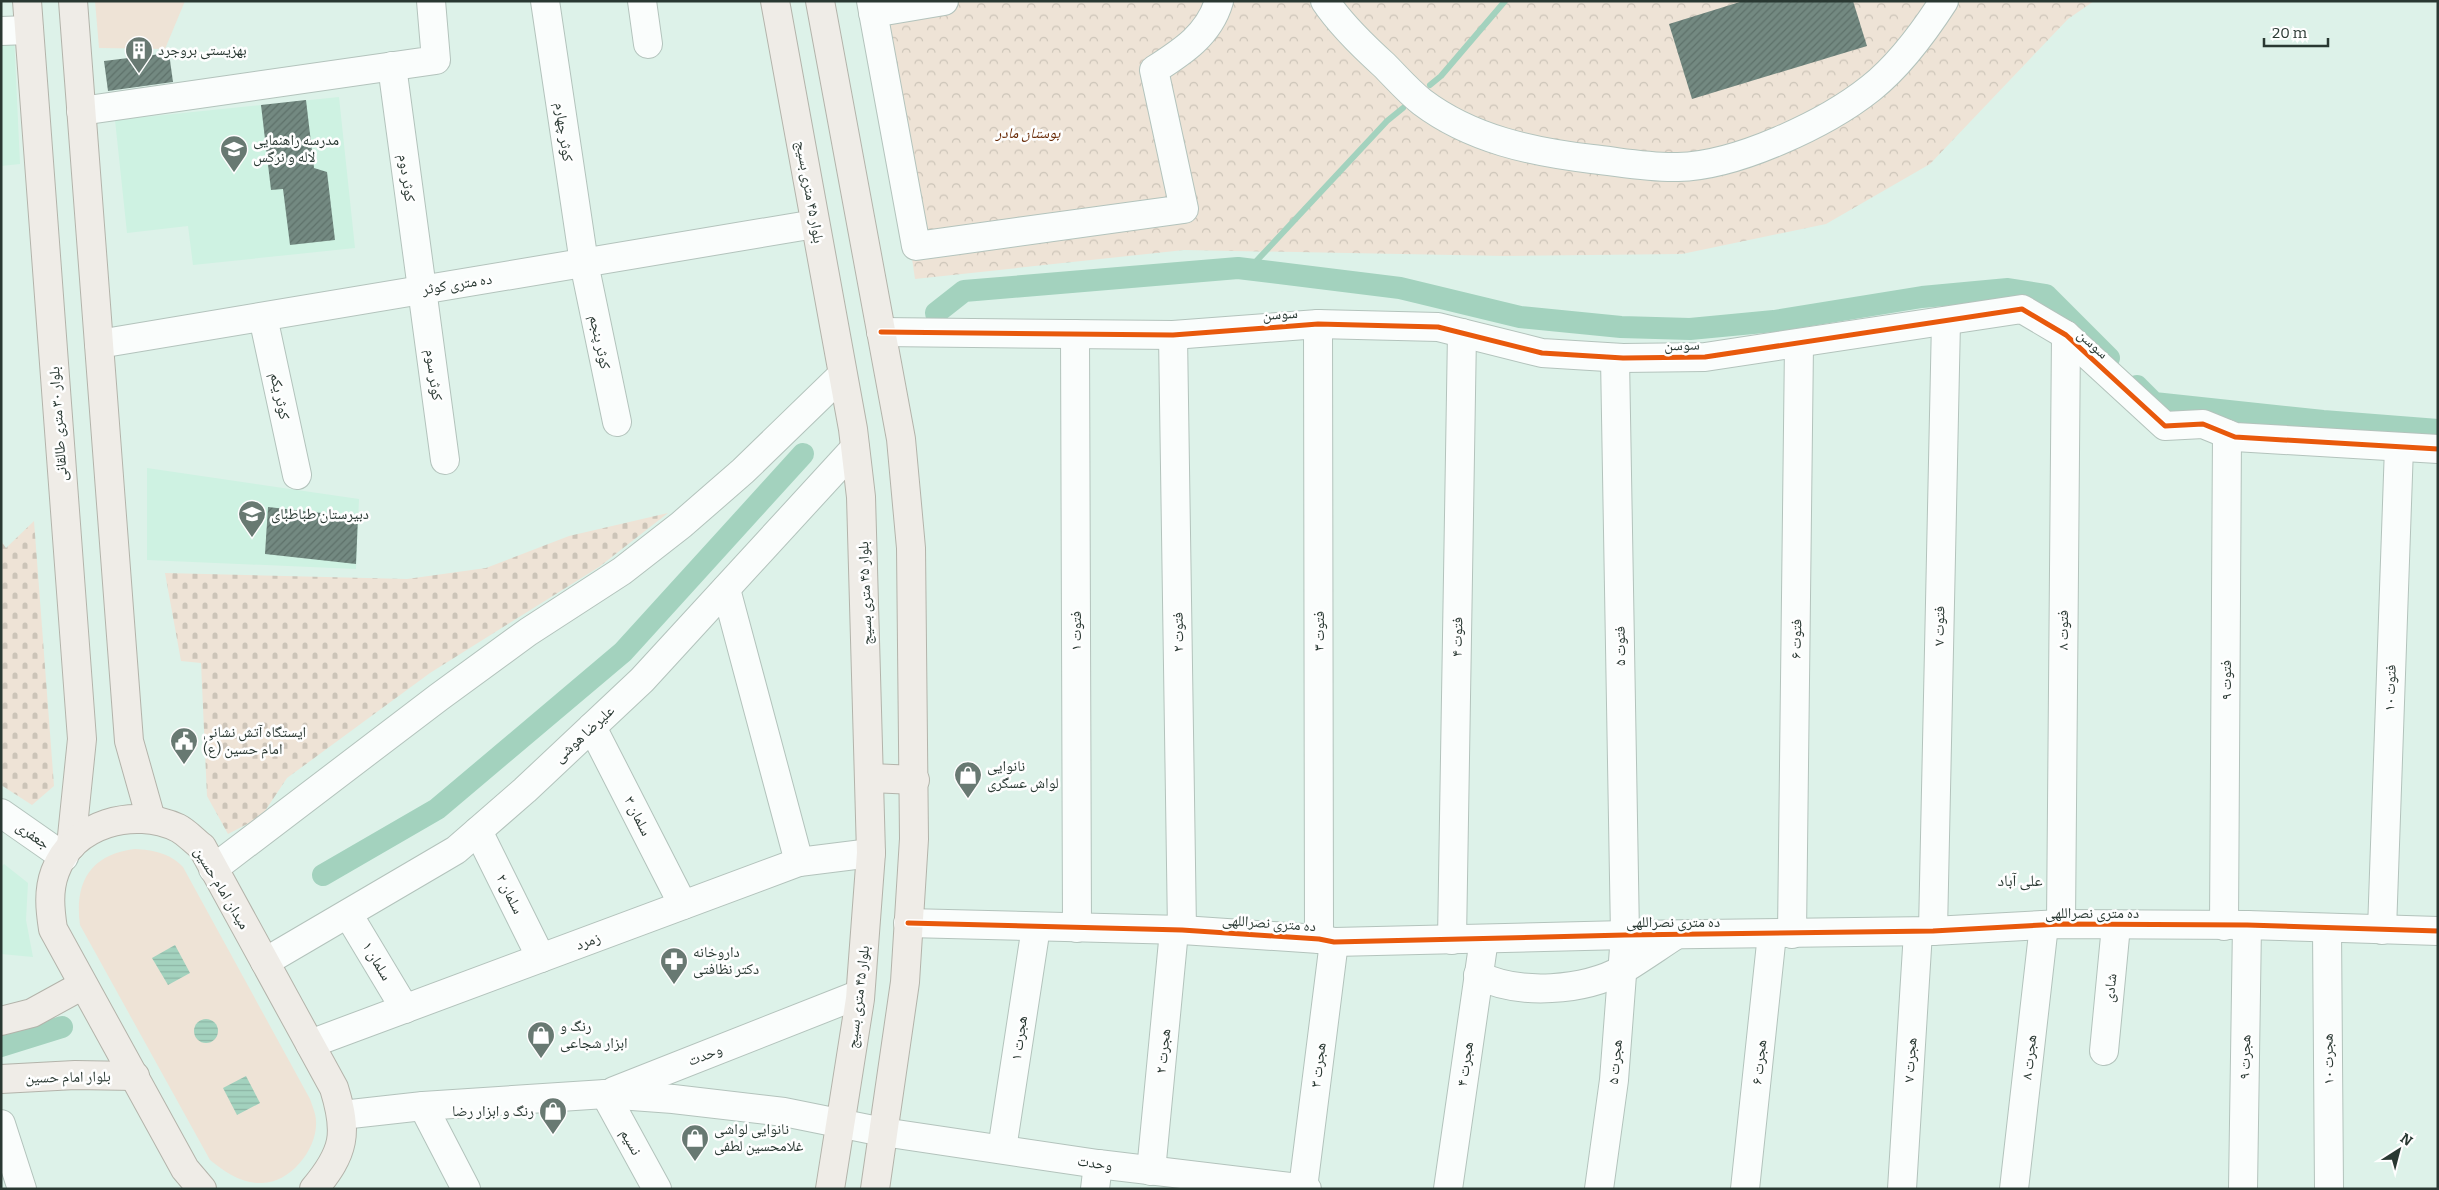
<svg xmlns="http://www.w3.org/2000/svg" width="2439" height="1190" font-family="Bitter,'Noto Naskh Arabic',serif">
  <style>
    .built { fill: #cef2e2 }
    .green { fill: #eee3d6 }
    .cemetery { fill: url(#cemetery-stones) }
    .park { fill: url(#park-crowns) }
    .water { fill: url(#water-rules) }
    .lines { fill: none; stroke-linecap: round; stroke-linejoin: round }
    .stream { stroke: #a3d2be; stroke-width: 6 }
    .canal { stroke: #a3d2be; stroke-width: 22 }
    .building { fill: url(#building-hatch) }
    .minor-casing { stroke: #b3c3bc; stroke-width: 30 }
    .major-casing { stroke: #b3b3aa; stroke-width: 30 }
    .minor { stroke: #fafdfc; stroke-width: 28 }
    .major { stroke: #efece7; stroke-width: 28 }
    .cycleway-casing { stroke: #fefefe; stroke-width: 8 }
    .cycleway { stroke: #e8590c; stroke-width: 5 }
    .labels { text-anchor: middle; dominant-baseline: central; stroke-width: 5; stroke-linejoin: round; paint-order: stroke }
    .poi-label { font-size: 15px; fill: #293832; stroke: #fefefe; text-anchor: start }
    .street-label { font-size: 15px; fill: #293832; stroke: #fefefe }
    .park-label { font-size: 15px; font-style: italic; fill: #682905; stroke: #fefefe }
    .neighbourhood-label { font-size: 16px; fill: #293832; stroke: #fefefe }
  </style>
  <defs>
    <pattern id="cemetery-stones" width="16" height="16" patternUnits="userSpaceOnUse" patternTransform="scale(1.25)"><rect width="16" height="16" fill="#eee3d6"/><path d="M2 7V4a2 2 0 0 1 4 0v3zM10 15v-3a2 2 0 0 1 4 0v3z" fill="#ccc4b8"/></pattern>
    <pattern id="park-crowns" width="20" height="18" patternUnits="userSpaceOnUse" patternTransform="scale(1.25)"><rect width="20" height="18" fill="#eee3d6"/><path d="M2 6a3 3 0 1 1 6 0M12 15a3 3 0 1 1 6 0" fill="none" stroke="#ccc4b8"/></pattern>
    <pattern id="water-rules" width="6" height="5" patternUnits="userSpaceOnUse" patternTransform="scale(1.25)"><rect width="6" height="5" fill="#a3d2be"/><path d="M0 2.5h6" fill="none" stroke="#8cb5a4"/></pattern>
    <pattern id="building-hatch" width="6" height="6" patternUnits="userSpaceOnUse" patternTransform="scale(1.25)"><rect width="6" height="6" fill="#738981"/><path d="M-1 1l2-2M0 6l6-6M5 7l2-2" fill="none" stroke="#5e716a"/></pattern>
  </defs>
  <rect width="100%" height="100%" fill="#ddf2e9"/>
  <g class="built">
    <polygon points="14,35 20,164 1,166 1,36"/>
    <polygon points="339,97 355,248 193,265 188,226 127,233 115,120"/>
    <polygon points="147,468 359,499 356,569 147,560"/>
    <polygon points="4,864 28,883 26,920 33,957 1,954 1,867"/>
  </g>
  <g class="green">
    <polygon points="95,1 185,1 165,49 99,48"/>
    <path d="M135 849C153 850 170 853 183 867L310 1099C312 1105 316 1114 316 1121 318 1148 291 1183 262 1183 242 1184 225 1172 210 1160L80 925C74 882 91 854 135 849Z"/>
  </g>
  <g class="cemetery">
    <polygon points="668,513 599,567 430,673 287,778 261,817 228,834 207,796 201,663 181,661 165,573 407,579 486,568 569,536"/>
    <polygon points="34,521 54,786 32,805 1,785 1,541 6,548"/>
  </g>
  <polygon class="park" points="874,1 2094,1 2068,19 1930,164 1826,224 1682,254 1505,256 1184,250 915,279"/>
  <g class="water">
    <polygon points="175,945 190,973 168,985 152,958"/>
    <circle cx="206" cy="1031" r="12"/>
    <polygon points="246,1076 260,1103 237,1115 223,1088"/>
  </g>
  <g class="lines">
    <g class="stream">
      <polyline points="1430,85 1441,76 1505,1"/>
      <polyline points="1248,270 1387,121 1403,108"/>
    </g>
    <g class="canal">
      <polyline points="936,313 964,291 1238,268 1400,288 1520,317 1621,327 1690,329 1774,321 1922,297 2008,289 2046,295 2109,358"/>
      <polyline points="2137,386 2154,403 2323,421 2438,430"/>
      <polyline points="323,875 437,809 623,652 803,454"/>
      <polyline points="1,1046 62,1027"/>
    </g>
  </g>
  <g class="building">
    <polygon points="1743,1 1853,1 1867,46 1692,99 1669,24"/>
    <polygon points="169,53 173,82 108,91 104,61"/>
    <polygon points="306,100 314,168 327,172 335,240 290,245 283,189 271,190 261,105"/>
    <polygon points="268,507 358,517 356,564 265,554"/>
  </g>
  <g class="lines">
    <g class="minor-casing">
      <g id="minor">
        <polyline points="545,1 584,263 617,422"/>
        <polyline points="642,1 648,44"/>
        <path d="M871 1 916 246 1184 209 1154 70C1182 52 1209 35 1219 1"/>
        <path d="M1325 1C1341 25 1363 46 1384 65 1396 77 1408 91 1422 102 1471 139 1532 152 1592 159 1620 162 1649 168 1678 167 1736 166 1826 124 1871 88 1900 65 1924 32 1944 1"/>
        <polyline points="873,13 944,1"/>
        <polyline points="1,31 29,30"/>
        <polyline points="392,66 445,460"/>
        <polyline points="81,111 436,60 431,1"/>
        <polyline points="263,317 297,475"/>
        <polyline points="1318,324 1319,939"/>
        <polyline points="881,332 1173,335 1318,324 1438,327 1542,353 1623,358 1705,357 2022,309 2066,335 2165,426 2203,424 2235,437 2438,449"/>
        <polyline points="1075,334 1077,928"/>
        <polyline points="1173,335 1182,930"/>
        <polyline points="99,344 815,224"/>
        <polyline points="726,589 799,862"/>
        <polyline points="592,727 683,905"/>
        <polyline points="1,813 64,857"/>
        <polyline points="478,831 541,958"/>
        <polyline points="213,869 439,697 528,632 622,571 681,525 743,471 842,375"/>
        <polyline points="348,914 405,1009"/>
        <polyline points="908,923 1182,930 1319,939 1334,942 1625,935 1933,931 2061,924 2247,925 2438,931"/>
        <polyline points="2061,924 2066,335"/>
        <polyline points="2224,926 2227,434"/>
        <polyline points="2327,929 2329,1189"/>
        <polyline points="2382,930 2399,447"/>
        <polyline points="1933,931 1946,321"/>
        <polyline points="1792,934 1799,344"/>
        <polyline points="1452,940 1462,333"/>
        <polyline points="265,962 456,850 525,790 642,680 855,448"/>
        <path d="M1478 975C1519 996 1584 991 1624 969 1642 958 1659 946 1676 935"/>
        <polyline points="310,1044 799,862 871,853"/>
        <polyline points="2104,1051 2116,926"/>
        <polyline points="614,1091 860,994"/>
        <polyline points="605,1094 657,1189"/>
        <polyline points="423,1106 466,1189"/>
        <polyline points="342,1115 423,1106 605,1094 673,1099 784,1112 883,1132 1098,1164 1307,1189"/>
        <polyline points="1,1124 22,1189"/>
        <polyline points="1002,1149 1036,927"/>
        <polyline points="1151,1171 1174,931"/>
        <polyline points="1303,1188 1334,942"/>
        <polyline points="1095,1189 1098,1164"/>
        <polyline points="1448,1189 1484,939"/>
        <polyline points="1599,1189 1614,1080 1625,935 1615,358"/>
        <polyline points="1745,1189 1772,934"/>
        <polyline points="1902,1189 1918,932"/>
        <polyline points="2014,1189 2044,925"/>
        <polyline points="2243,1189 2247,925"/>
      </g>
    </g>
    <g class="major-casing">
      <g id="major">
        <polyline points="27,1 82,739 71,846"/>
        <polyline points="73,1 129,741 151,819"/>
        <polyline points="775,1 853,429 861,497 871,853 860,999 830,1189"/>
        <polyline points="820,1 901,439 911,548 914,839 905,982 875,1189"/>
        <polyline points="871,778 915,780"/>
        <polyline points="1,1021 32,1013 83,985"/>
        <polyline points="1,1079 75,1075 135,1076"/>
        <path d="M202 1189 185 1169 53 929C50 909 48 891 55 872 73 823 134 807 178 828 186 832 194 841 202 847L334 1088C348 1133 345 1152 314 1189"/>
      </g>
    </g>
    <use href="#minor" class="minor"/>
    <use href="#major" class="major"/>
    <g class="cycleway-casing">
      <g id="cycleway">
        <polyline points="881,332 1173,335 1318,324 1438,327 1542,353 1623,358 1705,357 2022,309 2066,335 2165,426 2203,424 2235,437 2438,449"/>
        <polyline points="908,923 1182,930 1319,939 1334,942 1625,935 1933,931 2061,924 2247,925 2438,931"/>
      </g>
    </g>
    <use href="#cycleway" class="cycleway"/>
  </g>
  <defs>
    <g id="building-pin" transform="scale(1.4375)"><path d="M0 17L-7.5 6A9.5 9.5 0 1 1 7.5 6Z" fill="#687972" stroke="#fefefe"/><path d="M-4-6H4V6H1V3H-1V6H-4ZM-2.5-4.3h1.7v1.8h-1.7ZM.8-4.3h1.7v1.8H.8ZM-2.5-1h1.7V.8h-1.7ZM.8-1h1.7V.8H.8Z" fill="#fff"/></g>
    <g id="school-pin" transform="scale(1.4375)"><path d="M0 17L-7.5 6A9.5 9.5 0 1 1 7.5 6Z" fill="#687972" stroke="#fefefe"/><path d="M0-5L7-2L0 1L-7-2ZM-4 1L0 2.5L4 1V4Q0 6-4 4Z" fill="#fff"/></g>
    <g id="civic-pin" transform="scale(1.4375)"><path d="M0 17L-7.5 6A9.5 9.5 0 1 1 7.5 6Z" fill="#687972" stroke="#fefefe"/><path d="M-.6-6.5H3V-4.5H.6V-3L4-1V1h2V6H-6V1h2V-1L-.6-3ZM-1.2 2.5V6h2.4V2.5Z" fill="#fff"/></g>
    <g id="shop-pin" transform="scale(1.4375)"><path d="M0 17L-7.5 6A9.5 9.5 0 1 1 7.5 6Z" fill="#687972" stroke="#fefefe"/><path d="M-5-2.5h2.3a2.7 3.5 0 0 1 5.4 0H5L5.5 6h-11ZM-1.5-2.5h3a1.5 2.3 0 0 0-3 0Z" fill="#fff"/></g>
    <g id="pharmacy-pin" transform="scale(1.4375)"><path d="M0 17L-7.5 6A9.5 9.5 0 1 1 7.5 6Z" fill="#687972" stroke="#fefefe"/><path d="M-2-6h4v4h4v4h-4v4h-4v-4h-4v-4h4Z" fill="#fff"/></g>
  </defs>
  <g fill-rule="evenodd">
    <use href="#building-pin" x="139" y="50"/>
    <use href="#school-pin" x="234" y="149"/>
    <use href="#school-pin" x="252" y="514"/>
    <use href="#civic-pin" x="184" y="741"/>
    <use href="#shop-pin" x="968" y="775"/>
    <use href="#pharmacy-pin" x="674" y="961"/>
    <use href="#shop-pin" x="541" y="1035"/>
    <use href="#shop-pin" x="553" y="1111"/>
    <use href="#shop-pin" x="695" y="1138"/>
  </g>
  <g class="labels">
    <g class="poi-label">
      <text x="158" y="50">بهزیستی بروجرد</text>
      <text x="253" y="140">مدرسه راهنمایی<tspan x="253" dy="17">لاله و نرگس</tspan></text>
      <text x="271" y="514">دبیرستان طباطبای</text>
      <text x="203" y="732">ایستگاه آتش نشانی<tspan x="203" dy="17">امام حسین (ع)</tspan></text>
      <text x="987" y="766">نانوایی<tspan x="987" dy="17">لواش عسگری</tspan></text>
      <text x="693" y="952">داروخانه<tspan x="693" dy="17">دکتر نظافتی</tspan></text>
      <text x="560" y="1026">رنگ و<tspan x="560" dy="17">ابزار شجاعی</tspan></text>
      <text x="534" y="1111" text-anchor="end">رنگ و ابزار رضا</text>
      <text x="714" y="1129">نانوایی لواشی<tspan x="714" dy="17">غلامحسین لطفی</tspan></text>
    </g>
    <g class="street-label">
      <text transform="translate(564 132) rotate(82)">کوثر چهارم</text>
      <text transform="translate(407 178) rotate(82)">کوثر دوم</text>
      <text transform="translate(810 192) rotate(80)">بلوار ۴۵ متری بسیج</text>
      <text transform="translate(457 284) rotate(-9)">ده متری کوثر</text>
      <text transform="translate(1280 314) rotate(-4)">سوسن</text>
      <text transform="translate(600 342) rotate(78)">کوثر پنجم</text>
      <text transform="translate(2093 344) rotate(42)">سوسن</text>
      <text transform="translate(1682 345) rotate(-1)">سوسن</text>
      <text transform="translate(434 375) rotate(82)">کوثر سوم</text>
      <text transform="translate(280 396) rotate(78)">کوثر یکم</text>
      <text transform="translate(58 424) rotate(-94)">بلوار ۳۰ متری طالقانی</text>
      <text transform="translate(865 593) rotate(-92)">بلوار ۴۵ متری بسیج</text>
      <text transform="translate(1939 626) rotate(-89)">فتوت ۷</text>
      <text transform="translate(2063 630) rotate(-90)">فتوت ۸</text>
      <text transform="translate(1076 631) rotate(-90)">فتوت ۱</text>
      <text transform="translate(1319 631) rotate(-90)">فتوت ۳</text>
      <text transform="translate(1178 632) rotate(-91)">فتوت ۲</text>
      <text transform="translate(1457 637) rotate(-89)">فتوت ۴</text>
      <text transform="translate(1796 639) rotate(-89)">فتوت ۶</text>
      <text transform="translate(1620 646) rotate(-91)">فتوت ۵</text>
      <text transform="translate(2226 680) rotate(-90)">فتوت ۹</text>
      <text transform="translate(2390 688) rotate(-88)">فتوت ۱۰</text>
      <text transform="translate(584 734) rotate(-43)">علیرضا هوشی</text>
      <text transform="translate(638 816) rotate(63)">سلمان ۳</text>
      <text transform="translate(33 835) rotate(35)">جعفری</text>
      <text transform="translate(222 888) rotate(59)">میدان امام حسین</text>
      <text transform="translate(510 894) rotate(64)">سلمان ۲</text>
      <text x="2092" y="913">ده متری نصراللهی</text>
      <text x="1673" y="922">ده متری نصراللهی</text>
      <text transform="translate(1269 923) rotate(4)">ده متری نصراللهی</text>
      <text transform="translate(588 941) rotate(-20)">زمرد</text>
      <text transform="translate(377 961) rotate(59)">سلمان ۱</text>
      <text transform="translate(2110 988) rotate(-84)">شادی</text>
      <text transform="translate(858 997) rotate(-83)">بلوار ۴۵ متری بسیج</text>
      <text transform="translate(1019 1038) rotate(-82)">هجرت ۱</text>
      <text transform="translate(1163 1051) rotate(-84)">هجرت ۲</text>
      <text transform="translate(705 1055) rotate(-21)">وحدت</text>
      <text transform="translate(2029 1057) rotate(-84)">هجرت ۸</text>
      <text transform="translate(2245 1057) rotate(-89)">هجرت ۹</text>
      <text transform="translate(2328 1059) rotate(-91)">هجرت ۱۰</text>
      <text transform="translate(1910 1060) rotate(-86)">هجرت ۷</text>
      <text transform="translate(1615 1062) rotate(-85)">هجرت ۵</text>
      <text transform="translate(1759 1062) rotate(-84)">هجرت ۶</text>
      <text transform="translate(1465 1064) rotate(-82)">هجرت ۴</text>
      <text transform="translate(1318 1065) rotate(-83)">هجرت ۳</text>
      <text transform="translate(68 1077) rotate(-1)">بلوار امام حسین</text>
      <text transform="translate(631 1142) rotate(61)">نسیم</text>
      <text transform="translate(1095 1163) rotate(9)">وحدت</text>
    </g>
    <g class="park-label">
      <text x="1028" y="133">بوستان مادر</text>
    </g>
    <g class="neighbourhood-label">
      <text x="2020" y="880">علی آباد</text>
    </g>
  </g>
  <rect width="2439" height="1190" fill="none" stroke="#293832" stroke-width="5"/>
  <g transform="translate(2399 1150) rotate(36)" stroke="#fefefe" stroke-width="4" paint-order="stroke">
  <path d="M0-4L9 19L0 12L-9 19Z" fill="#293832"/>
  <text y="-8" font-size="14" font-weight="bold" text-anchor="middle" fill="#293832">N</text>
  </g>
  <path d="M2264 38v8h64v-8" fill="none" stroke="#293832" stroke-width="2.5"/>
  <text x="2272" y="38" font-size="15" fill="#293832" stroke="#fefefe" stroke-width="4" paint-order="stroke">20 m</text>
</svg>
